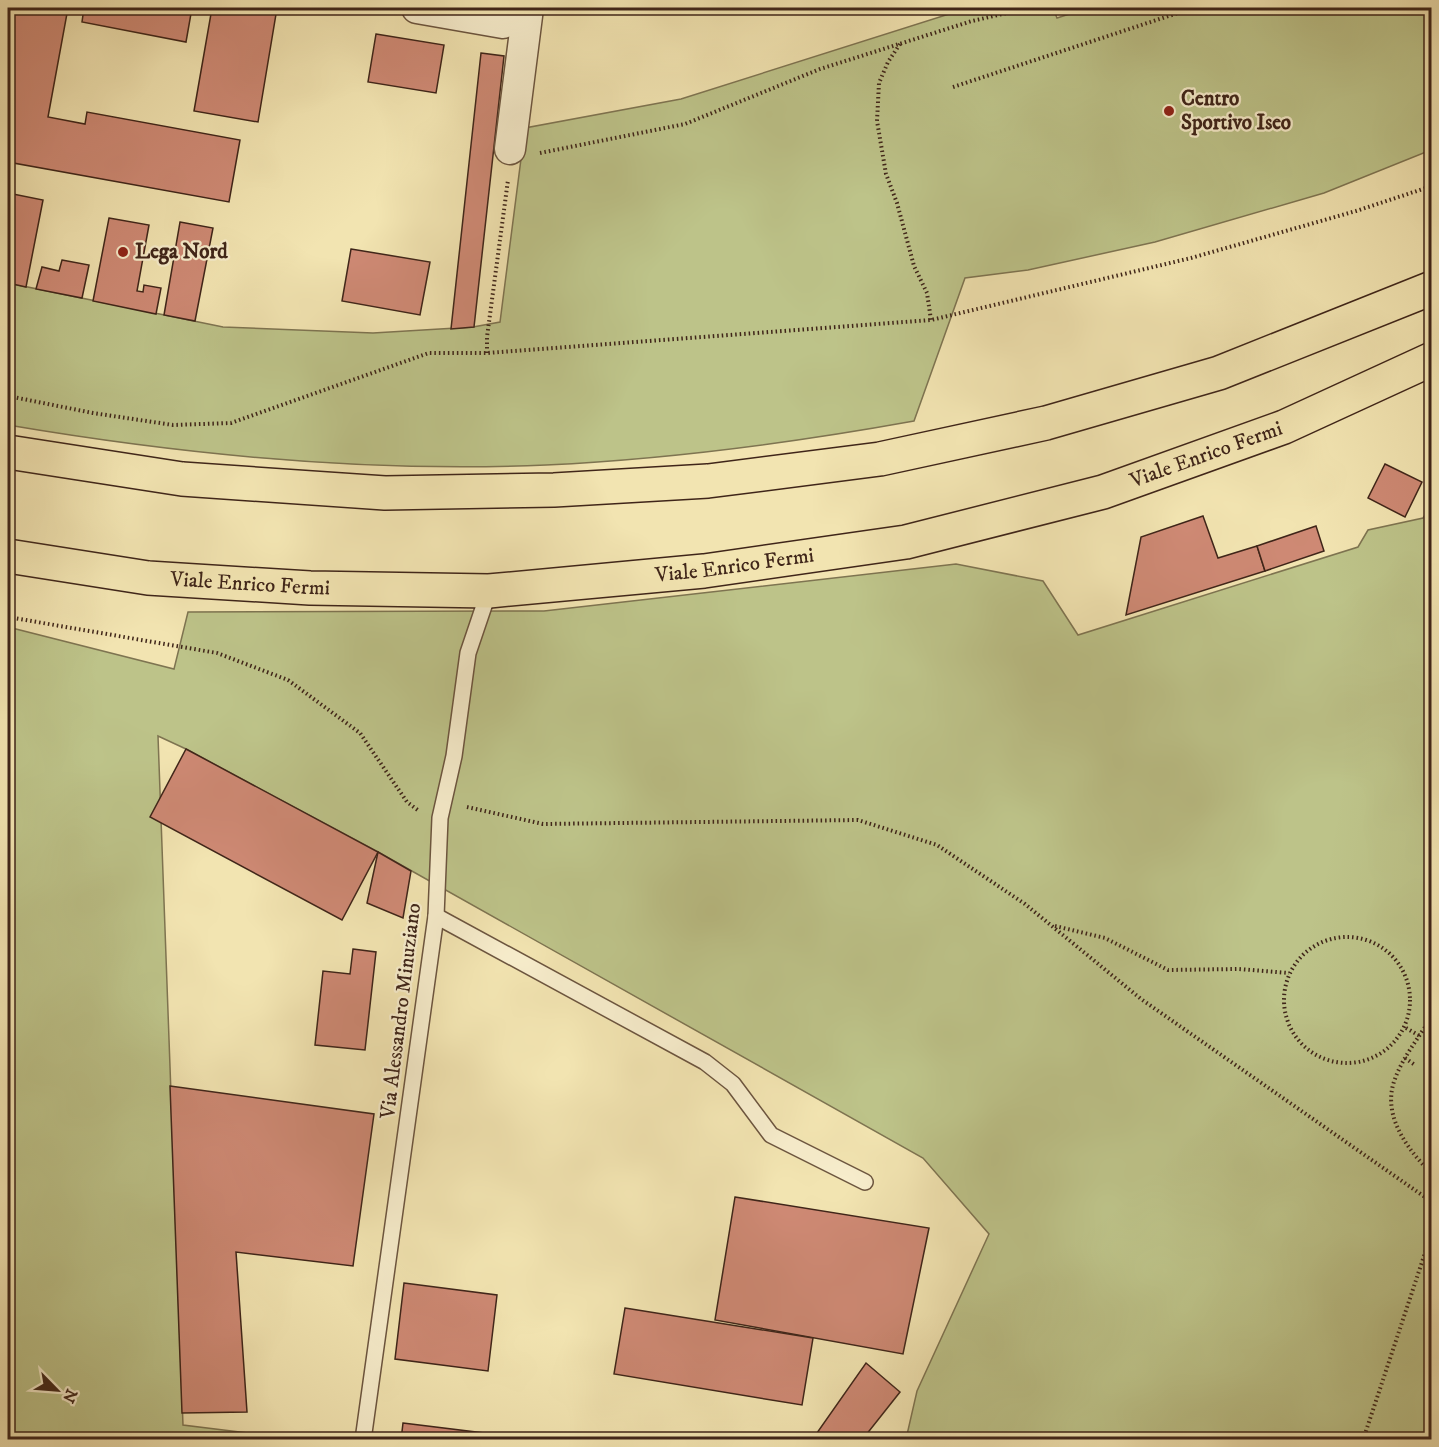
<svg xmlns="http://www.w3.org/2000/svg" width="1439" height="1447" font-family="'IM FELL DW Pica',serif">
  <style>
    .green { fill: #bdc389; stroke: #7e7451; stroke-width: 1.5 }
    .building { fill: #ce8974; stroke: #3f2519; stroke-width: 1.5 }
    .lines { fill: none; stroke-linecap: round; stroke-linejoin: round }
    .lane-casing { stroke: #6c553f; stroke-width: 18 }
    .street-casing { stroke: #6c553f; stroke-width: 33 }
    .highway-casing { stroke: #3f2519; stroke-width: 36 }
    .path { stroke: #3f2519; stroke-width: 4; stroke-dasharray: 1.5 3; stroke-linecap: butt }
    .lane { stroke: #f7edcc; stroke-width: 15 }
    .street { stroke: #f7edcc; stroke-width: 30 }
    .highway { stroke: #f2e4b1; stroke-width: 33 }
    .poi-dot { fill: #8f2418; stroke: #f7edcc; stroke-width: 2 }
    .labels { text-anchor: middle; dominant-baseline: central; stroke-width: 4.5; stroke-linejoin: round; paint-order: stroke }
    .poi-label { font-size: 21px; font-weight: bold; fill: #3f2519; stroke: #f7edcc; text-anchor: start }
    .street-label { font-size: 21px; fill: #3f2519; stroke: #f7edcc }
  </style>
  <rect width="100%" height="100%" fill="#f2e4b1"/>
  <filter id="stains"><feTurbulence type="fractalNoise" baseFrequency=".00333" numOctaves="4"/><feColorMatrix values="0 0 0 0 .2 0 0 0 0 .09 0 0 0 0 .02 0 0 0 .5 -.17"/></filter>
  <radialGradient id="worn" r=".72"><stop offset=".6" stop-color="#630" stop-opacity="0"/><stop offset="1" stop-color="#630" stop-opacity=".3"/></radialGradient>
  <g class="green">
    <path d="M968 8H1053L1057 18 1088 8H1431V150L1324 193 1155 242 1028 270 965 278 914 421C792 443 670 459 546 465 365 473 185 455 8 425V283L223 327 373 333 473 327 500 322 525 128 681 99Z"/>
    <polygon points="1431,506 1431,1439 906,1439 917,1391 989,1234 923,1158 378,852 186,749 158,736 183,1425 297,1439 8,1439 8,627 174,669 188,612 544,611 956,564 1043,581 1078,635 1358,547 1368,530 1423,518"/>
  </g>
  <g class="building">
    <polygon points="8,8 68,8 48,117 85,124 87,112 240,140 229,202 8,162"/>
    <polygon points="84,8 192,8 186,42 82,22"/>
    <polygon points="212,8 239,8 276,14 258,122 194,111"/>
    <polygon points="565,8 600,8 599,14 565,9"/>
    <polygon points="376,34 444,45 436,93 368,82"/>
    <polygon points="481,53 504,56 474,327 451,329"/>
    <polygon points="8,193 43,200 26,287 8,283"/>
    <polygon points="109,218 149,225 137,291 143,292 144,285 161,288 156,314 93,301"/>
    <polygon points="180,222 213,228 195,321 164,315"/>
    <polygon points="351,249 430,262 420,315 342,301"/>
    <polygon points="62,260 89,265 82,298 36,289 42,267 59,271"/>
    <polygon points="1385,464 1422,482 1405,517 1368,498"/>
    <polygon points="1203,516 1218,558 1257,546 1265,571 1126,615 1141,537"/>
    <polygon points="1316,526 1324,551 1265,571 1257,546"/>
    <polygon points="186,749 378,852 342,920 150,817"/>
    <polygon points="378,852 411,871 403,918 367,903"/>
    <polygon points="353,949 376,952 365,1050 315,1045 323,971 350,974"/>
    <polygon points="170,1086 374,1114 353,1266 236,1252 247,1412 182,1413"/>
    <polygon points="735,1197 929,1228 903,1354 715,1320"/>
    <polygon points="404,1283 497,1295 488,1371 395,1359"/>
    <polygon points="625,1308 813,1338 802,1405 614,1374"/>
    <polygon points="866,1363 900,1392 862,1440 812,1440"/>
    <polygon points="403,1423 492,1434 491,1440 401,1440"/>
  </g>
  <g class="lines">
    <g class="lane-casing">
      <g id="lane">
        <polyline points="436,916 705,1062 733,1084 771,1135 865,1182"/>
        <polyline points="363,1440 436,916 440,818 454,756 468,653 489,591"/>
      </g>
    </g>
    <g class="street-casing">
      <g id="street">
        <polyline points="417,8 503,23"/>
        <polyline points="510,149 528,8"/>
      </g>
    </g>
    <g class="highway-casing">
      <g id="highway">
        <polyline points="8,452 182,479 385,493 554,490 708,481 880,459 1046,423 1219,373 1432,288"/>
        <path id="s1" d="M8 556 148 578 310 588 489 591 704 571 906 542 1103 492 1284 427 1432 359"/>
      </g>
    </g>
    <g class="path">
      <polyline points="900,44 888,62 879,83 877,121 886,174 897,203 914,266 927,293 931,320"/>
      <polyline points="953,87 1193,8"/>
      <polyline points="540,153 685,124 820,69 972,21 1029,8"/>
      <polyline points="487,353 487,337 508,180"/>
      <polyline points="8,396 93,413 173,425 231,423 429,353 487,353 931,320 1191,258 1356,211 1432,186"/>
      <polyline points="8,617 217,653 288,680 360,733 407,802 419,811"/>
      <polyline points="467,807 543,824 858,820 937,845 1025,904 1141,999 1432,1202"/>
      <polyline points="1055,926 1105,938 1168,970 1239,969 1289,973"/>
      <circle cx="1347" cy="1000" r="63"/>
      <path d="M1432 1016C1419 1038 1400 1060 1393 1085 1384 1119 1409 1151 1432 1174"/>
      <polyline points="1406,1028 1420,1036"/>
      <polyline points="1405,1058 1415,1065"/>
      <polyline points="1363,1440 1432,1232"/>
      <polyline points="1428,1440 1432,1430"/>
    </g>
    <use href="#lane" class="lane"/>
    <use href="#street" class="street"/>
    <use href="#highway" class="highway"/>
  </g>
  <g class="poi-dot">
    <circle cx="1169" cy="111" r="6"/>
    <circle cx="123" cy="252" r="6"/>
  </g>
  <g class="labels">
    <g class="poi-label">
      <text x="1181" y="99">Centro<tspan x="1181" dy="24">Sportivo Iseo</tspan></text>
      <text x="135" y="252">Lega Nord</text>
    </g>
    <g class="street-label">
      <text stroke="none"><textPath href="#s1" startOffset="1216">Viale Enrico Fermi</textPath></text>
      <text stroke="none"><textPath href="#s1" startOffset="730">Viale Enrico Fermi</textPath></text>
      <text stroke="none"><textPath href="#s1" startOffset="244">Viale Enrico Fermi</textPath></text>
      <text transform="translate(401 1011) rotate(-83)">Via Alessandro Minuziano</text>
    </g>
  </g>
  <rect width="1439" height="1447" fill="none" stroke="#f2e4b1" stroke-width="30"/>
  <rect x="9" y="9" width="1421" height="1429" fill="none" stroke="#3f2519" stroke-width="3"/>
  <rect x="15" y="15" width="1409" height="1417" fill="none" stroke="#3f2519" stroke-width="1.5"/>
  <g transform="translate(57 1390) rotate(115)" stroke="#f7edcc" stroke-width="4.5" paint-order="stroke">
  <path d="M0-4.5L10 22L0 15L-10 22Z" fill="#3f2519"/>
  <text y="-9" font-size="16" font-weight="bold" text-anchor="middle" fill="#3f2519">N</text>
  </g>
  <rect width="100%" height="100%" filter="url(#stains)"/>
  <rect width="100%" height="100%" fill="url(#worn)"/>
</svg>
